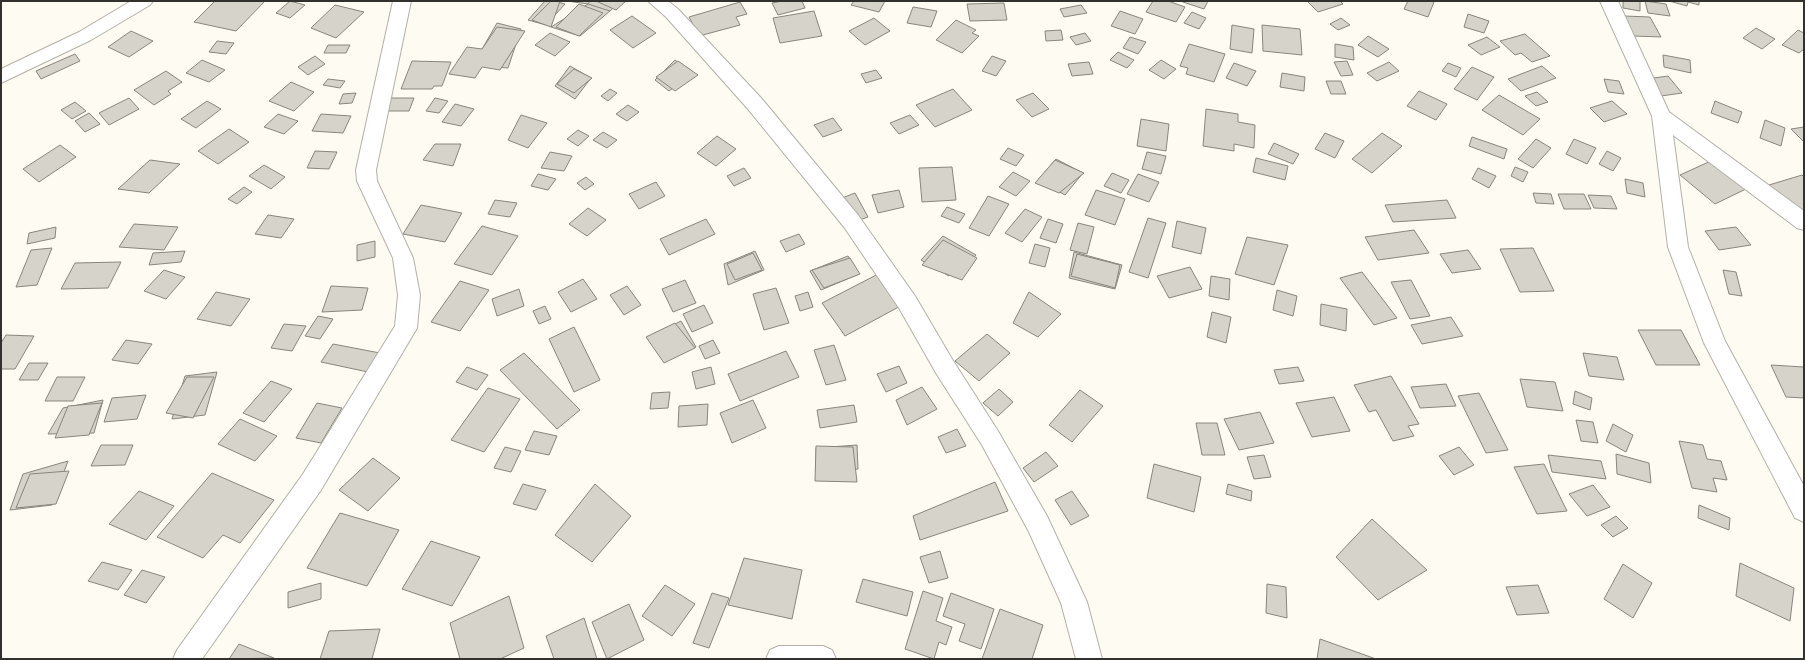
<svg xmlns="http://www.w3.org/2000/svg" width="1805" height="660" font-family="Rubik,sans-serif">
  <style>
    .building { fill: #d6d3ca; stroke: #89867f }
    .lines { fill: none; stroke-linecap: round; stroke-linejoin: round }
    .street-casing { stroke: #b4b0a8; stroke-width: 2 }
    .street { fill: #fff; fill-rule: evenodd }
  </style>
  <rect width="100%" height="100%" fill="#fefbf2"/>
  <g class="building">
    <polygon points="215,1 265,1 236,31 194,22"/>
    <polygon points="290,1 305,5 290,18 276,13"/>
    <polygon points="545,1 554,1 565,4 546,25 528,20"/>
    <polygon points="551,1 560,1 551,27 532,20"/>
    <polygon points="567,1 604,1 610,11 580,36 551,27 588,4"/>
    <polygon points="590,1 621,1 610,11 588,4"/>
    <polygon points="596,1 626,1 616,10"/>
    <polygon points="782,1 802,1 805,8 778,15 772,3"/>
    <polygon points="854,1 885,1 879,12 851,5"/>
    <polygon points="1153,1 1168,1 1185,7 1176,22 1146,12"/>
    <polygon points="1180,1 1208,1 1204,9"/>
    <polygon points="1307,1 1340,1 1343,4 1318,12"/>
    <polygon points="1408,1 1432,1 1434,2 1428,17 1404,9"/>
    <polygon points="1623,1 1640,1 1640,11 1623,8"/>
    <polygon points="1645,1 1666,4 1670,16 1648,13"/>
    <polygon points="1669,1 1699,1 1699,5 1688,2 1687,6"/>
    <polygon points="740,2 747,14 736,17 740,25 699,36 689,17"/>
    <polygon points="1004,3 1007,20 970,21 967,4"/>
    <polygon points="579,4 603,13 579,36 556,27"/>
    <polygon points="335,5 364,12 336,38 311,28"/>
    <polygon points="1081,5 1087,13 1064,17 1060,9"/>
    <polygon points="913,7 937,11 931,27 907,23"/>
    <polygon points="814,11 822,36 780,43 773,18"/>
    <polygon points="1120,11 1143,19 1135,34 1111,26"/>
    <polygon points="1192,12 1206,18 1199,29 1184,23"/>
    <polygon points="1468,14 1489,21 1484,33 1464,27"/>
    <polygon points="632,16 656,33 633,48 610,30"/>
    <polygon points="1624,16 1650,17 1661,37 1634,36"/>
    <polygon points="874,18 890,31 865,45 849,31"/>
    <polygon points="1341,18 1350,25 1338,30 1330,24"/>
    <polygon points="956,20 976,30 972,33 979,36 962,53 936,40"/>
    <polygon points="497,23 521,29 508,68 473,65"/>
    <polygon points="1232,25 1254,29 1252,53 1230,49"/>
    <polygon points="1262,25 1300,29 1302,55 1263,51"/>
    <polygon points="497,27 525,31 500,70 482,67 475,78 449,74 467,47 482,49"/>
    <polygon points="1756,28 1775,39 1762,49 1743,38"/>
    <polygon points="1061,30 1063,40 1046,41 1045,31"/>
    <polygon points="1798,30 1804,33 1804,49 1799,53 1782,45"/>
    <polygon points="131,31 153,41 129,57 108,47"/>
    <polygon points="550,33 570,42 555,56 535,45"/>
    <polygon points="1085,33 1091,41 1076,45 1070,37"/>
    <polygon points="1525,34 1550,56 1532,62 1521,53 1515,55 1500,41"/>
    <polygon points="1368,36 1389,49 1378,57 1358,45"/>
    <polygon points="1130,37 1146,42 1138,54 1123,48"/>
    <polygon points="1487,37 1500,47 1481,55 1468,45"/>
    <polygon points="217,41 234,43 226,54 209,52"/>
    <polygon points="1189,44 1225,54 1214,82 1186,74 1188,68 1180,66"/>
    <polygon points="1335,44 1353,47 1354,60 1335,57"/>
    <polygon points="328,45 350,45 346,53 324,53"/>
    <polygon points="1118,52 1134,60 1127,68 1110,60"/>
    <polygon points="75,54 80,61 41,79 36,71"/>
    <polygon points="1663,55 1690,60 1691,73 1664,67"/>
    <polygon points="315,56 325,64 308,75 298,67"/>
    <polygon points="992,56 1006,61 996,76 982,71"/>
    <polygon points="202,60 225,70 209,82 186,73"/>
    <polygon points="675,60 693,74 669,91 655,80"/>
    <polygon points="1161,60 1176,69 1164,79 1149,70"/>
    <polygon points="412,61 451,62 442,86 434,86 432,89 401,89"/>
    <polygon points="678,61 698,75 675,91 656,77"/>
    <polygon points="1347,61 1353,75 1341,76 1334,62"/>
    <polygon points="1089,62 1093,74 1072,76 1068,64"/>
    <polygon points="1389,62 1399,71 1377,81 1367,73"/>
    <polygon points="1234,63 1256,71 1247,86 1226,78"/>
    <polygon points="1448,63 1461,68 1456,77 1442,71"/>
    <polygon points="570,66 591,78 575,99 555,86"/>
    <polygon points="1542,66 1556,78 1521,91 1508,79"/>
    <polygon points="1472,67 1494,77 1477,100 1454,89"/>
    <polygon points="574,69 592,78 574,93 557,84"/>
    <polygon points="876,70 882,78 866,83 861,74"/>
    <polygon points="166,71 182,82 168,91 171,94 154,105 134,90"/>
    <polygon points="1282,73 1305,77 1304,91 1280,87"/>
    <polygon points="1668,76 1682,93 1661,96 1647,79"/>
    <polygon points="328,79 345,81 340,88 323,85"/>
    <polygon points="1604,79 1619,81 1624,94 1608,92"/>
    <polygon points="1326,81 1341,81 1346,94 1331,94"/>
    <polygon points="291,82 314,92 294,111 269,101"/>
    <polygon points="610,89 617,93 608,101 601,96"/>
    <polygon points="953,89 972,110 935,127 916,105"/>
    <polygon points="1419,91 1447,104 1436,120 1407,106"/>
    <polygon points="1537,92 1548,102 1536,106 1525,96"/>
    <polygon points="356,93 352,103 339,104 343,94"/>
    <polygon points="1033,93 1049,109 1032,117 1016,100"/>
    <polygon points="1499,95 1540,119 1523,135 1482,110"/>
    <polygon points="129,98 139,109 109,125 99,113"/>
    <polygon points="389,98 414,98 409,111 384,111"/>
    <polygon points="435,98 448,101 439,113 426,111"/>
    <polygon points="207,101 221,109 196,128 181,119"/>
    <polygon points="1612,101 1627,114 1604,122 1590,108"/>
    <polygon points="1715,101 1742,112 1738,123 1711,113"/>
    <polygon points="75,102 86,111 72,119 61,110"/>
    <polygon points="455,104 474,109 461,126 442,122"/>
    <polygon points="628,105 639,112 627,121 616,114"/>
    <polygon points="1206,109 1238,114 1238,122 1255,125 1254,148 1234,144 1234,151 1203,146"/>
    <polygon points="89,113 100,124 85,132 75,121"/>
    <polygon points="278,114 298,121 284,134 264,127"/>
    <polygon points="321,114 351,116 343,133 312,131"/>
    <polygon points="521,115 547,123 528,148 508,140"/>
    <polygon points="910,115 919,125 899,134 890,123"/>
    <polygon points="833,118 842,130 823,137 814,125"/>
    <polygon points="1141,119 1169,124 1166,151 1137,146"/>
    <polygon points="1765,120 1785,128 1781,146 1760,138"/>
    <polygon points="1804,127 1804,142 1791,129"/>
    <polygon points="229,129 249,142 218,164 198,151"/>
    <polygon points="578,130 589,136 578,146 567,139"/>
    <polygon points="603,132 617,140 607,148 593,140"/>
    <polygon points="1325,133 1344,141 1335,158 1315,149"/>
    <polygon points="1382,133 1402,146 1372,173 1352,159"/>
    <polygon points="717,136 736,149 716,166 697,153"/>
    <polygon points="1472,137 1507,149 1504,159 1469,146"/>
    <polygon points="1536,139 1551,148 1533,168 1518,159"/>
    <polygon points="1574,139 1596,148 1587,164 1566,154"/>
    <polygon points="1274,143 1299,154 1293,164 1268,154"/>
    <polygon points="435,144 461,144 453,166 423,160"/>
    <polygon points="60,145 76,157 39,182 23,169"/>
    <polygon points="1008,148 1024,155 1016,166 1000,159"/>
    <polygon points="315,151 337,152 329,169 307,168"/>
    <polygon points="1607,151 1621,158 1613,171 1599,164"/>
    <polygon points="550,152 572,156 564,171 541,168"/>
    <polygon points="1147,152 1166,156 1161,174 1142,169"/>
    <polygon points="1256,158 1288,166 1285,180 1253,172"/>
    <polygon points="1056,159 1083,173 1065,195 1038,180"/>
    <polygon points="150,160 180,164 149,193 118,189"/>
    <polygon points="1055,160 1084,173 1059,193 1035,183"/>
    <polygon points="1713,160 1748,188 1715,204 1680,175"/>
    <polygon points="264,165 285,177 271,189 249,176"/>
    <polygon points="952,167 956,200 922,202 919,168"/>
    <polygon points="1515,167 1528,172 1523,182 1511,176"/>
    <polygon points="744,168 751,178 734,186 727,176"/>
    <polygon points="1478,168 1496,176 1489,188 1472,179"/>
    <polygon points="1013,172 1030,181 1016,196 999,187"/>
    <polygon points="1112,173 1129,180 1121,193 1104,186"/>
    <polygon points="538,174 556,179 548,190 531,186"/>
    <polygon points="1138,174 1159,182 1149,202 1127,194"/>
    <polygon points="1802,175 1804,177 1804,216 1802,217 1769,185"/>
    <polygon points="586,177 594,184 585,190 577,183"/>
    <polygon points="1625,179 1643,183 1645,197 1627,193"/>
    <polygon points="656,182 665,196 639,209 629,194"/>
    <polygon points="244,187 252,192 237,204 228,199"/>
    <polygon points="899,190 904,207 878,213 872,195"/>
    <polygon points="1096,190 1125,199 1115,225 1085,215"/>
    <polygon points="855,193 868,217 854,222 842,198"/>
    <polygon points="1533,193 1551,194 1554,204 1536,203"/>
    <polygon points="1558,194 1584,194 1591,209 1564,209"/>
    <polygon points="1588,195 1611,196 1617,209 1594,208"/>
    <polygon points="988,196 1009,204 989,236 969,228"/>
    <polygon points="495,200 517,203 510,217 488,214"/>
    <polygon points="1447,200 1456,218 1393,222 1385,205"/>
    <polygon points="421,205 462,213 445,242 403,234"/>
    <polygon points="947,207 965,214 959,223 941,216"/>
    <polygon points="588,208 606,220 587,236 569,224"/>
    <polygon points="1025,209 1042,217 1022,242 1005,233"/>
    <polygon points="268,215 294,219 281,238 255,234"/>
    <polygon points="1148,218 1166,223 1148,278 1129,272"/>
    <polygon points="706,219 715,234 669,255 660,239"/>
    <polygon points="1048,219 1063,224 1056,243 1040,238"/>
    <polygon points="1177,221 1206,228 1201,254 1172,247"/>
    <polygon points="1078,223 1094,227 1087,254 1070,250"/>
    <polygon points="134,224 178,227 164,250 119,247"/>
    <polygon points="482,226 518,236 492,275 454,264"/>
    <polygon points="56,227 55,238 27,244 29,233"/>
    <polygon points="1736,227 1751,245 1719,250 1705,231"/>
    <polygon points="1414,230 1429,253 1378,260 1365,237"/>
    <polygon points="799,234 805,244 786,252 780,241"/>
    <polygon points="943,236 976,255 962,272 956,268 949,276 921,260"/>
    <polygon points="1247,237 1288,245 1274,285 1235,274"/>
    <polygon points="943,240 977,258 962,280 922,265"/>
    <polygon points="375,241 375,257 357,261 357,245"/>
    <polygon points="1035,244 1050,248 1045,267 1029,263"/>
    <polygon points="52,248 37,285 16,287 31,250"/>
    <polygon points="1533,248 1554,291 1520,292 1500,249"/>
    <polygon points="1468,250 1481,269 1452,273 1440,254"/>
    <polygon points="185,251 181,262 149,265 153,253"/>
    <polygon points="755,251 764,270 728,285 724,264"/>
    <polygon points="1074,252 1122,265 1115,289 1069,278"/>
    <polygon points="753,253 762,270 735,280 727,264"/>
    <polygon points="1077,254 1120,265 1115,288 1071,276"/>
    <polygon points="848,256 859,274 821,290 810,271"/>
    <polygon points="850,258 860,274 824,288 812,270"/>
    <polygon points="121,262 108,288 61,289 75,263"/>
    <polygon points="1190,267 1202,289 1169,298 1157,276"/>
    <polygon points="164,270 185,277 166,299 144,291"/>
    <polygon points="1723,270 1736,272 1742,296 1729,294"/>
    <polygon points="884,271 906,303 845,336 822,303"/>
    <polygon points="1362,272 1397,318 1374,325 1340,278"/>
    <polygon points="1211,276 1230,279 1229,300 1209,296"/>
    <polygon points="583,279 597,299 571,312 558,292"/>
    <polygon points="685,280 696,303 673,312 662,289"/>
    <polygon points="1411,280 1430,316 1410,319 1391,282"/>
    <polygon points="460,281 489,290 460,331 431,322"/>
    <polygon points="331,286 368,288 362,310 322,312"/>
    <polygon points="627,286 641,305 624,315 610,295"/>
    <polygon points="776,288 789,323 764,330 753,294"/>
    <polygon points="519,289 524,306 497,316 492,299"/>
    <polygon points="1277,290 1297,296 1293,316 1273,310"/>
    <polygon points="216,292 250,299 231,326 197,319"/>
    <polygon points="808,292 813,307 800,311 795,296"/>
    <polygon points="1029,292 1061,314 1038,337 1013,323"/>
    <polygon points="1321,304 1347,309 1346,331 1320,325"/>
    <polygon points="704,305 713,323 692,332 683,314"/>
    <polygon points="545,306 551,319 539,324 533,311"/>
    <polygon points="1212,312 1231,317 1226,343 1207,337"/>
    <polygon points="318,316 333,319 320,339 305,336"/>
    <polygon points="1451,317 1463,336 1422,344 1411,325"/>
    <polygon points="681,321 696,347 672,358 658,332"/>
    <polygon points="675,323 695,348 664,363 646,337"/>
    <polygon points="284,324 306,326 292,351 271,348"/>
    <polygon points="574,327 600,380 574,392 549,339"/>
    <polygon points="1638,330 1681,330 1700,365 1656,365"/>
    <polygon points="987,334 1010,353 979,381 955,361"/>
    <polygon points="6,335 34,336 15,369 1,369 1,343"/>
    <polygon points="126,340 152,344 138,364 112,360"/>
    <polygon points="713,340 720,353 705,359 699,346"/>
    <polygon points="333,344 380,353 368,372 321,362"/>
    <polygon points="834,345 846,380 826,385 814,350"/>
    <polygon points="786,351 799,377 740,401 728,374"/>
    <polygon points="524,353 580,410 557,429 500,370"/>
    <polygon points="1583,353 1617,357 1624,380 1589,376"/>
    <polygon points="29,363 48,363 38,380 19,380"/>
    <polygon points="1771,365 1804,367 1804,398 1786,397"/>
    <polygon points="899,366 907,383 886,392 877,374"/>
    <polygon points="467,367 488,375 477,390 456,382"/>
    <polygon points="711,367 715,384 696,389 692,372"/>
    <polygon points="1298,367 1304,381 1279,384 1274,370"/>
    <polygon points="217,372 205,415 172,419 185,376"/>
    <polygon points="1391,376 1419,424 1408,426 1414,436 1393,441 1376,410 1369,412 1354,385"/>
    <polygon points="57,377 85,377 73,401 45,401"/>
    <polygon points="187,377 214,377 193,418 166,413"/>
    <polygon points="1520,379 1555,382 1563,411 1527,407"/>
    <polygon points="271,381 292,389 264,422 243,413"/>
    <polygon points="1446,384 1456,406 1420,408 1411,387"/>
    <polygon points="922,387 937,409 907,425 896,400"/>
    <polygon points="488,388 520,399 484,452 451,440"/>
    <polygon points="999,389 1013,402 998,416 983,403"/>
    <polygon points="1080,390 1103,406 1072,442 1049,425"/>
    <polygon points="1575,391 1592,398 1590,410 1573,404"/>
    <polygon points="670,392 668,408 650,409 652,393"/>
    <polygon points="1479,393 1508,450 1486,453 1458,396"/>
    <polygon points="146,395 137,419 104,422 112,398"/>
    <polygon points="1334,397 1350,431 1312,437 1296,403"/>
    <polygon points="103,400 94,433 48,434 63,408"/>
    <polygon points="753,400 766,428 732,443 720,413"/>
    <polygon points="102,403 89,435 55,438 68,406"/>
    <polygon points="317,403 342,408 321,443 296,438"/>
    <polygon points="708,404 707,425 678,427 679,406"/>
    <polygon points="854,405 857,422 820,428 817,410"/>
    <polygon points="1260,412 1274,443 1239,450 1224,419"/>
    <polygon points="240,419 277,436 255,461 218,444"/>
    <polygon points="1576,420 1593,422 1598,443 1581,441"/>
    <polygon points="1196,423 1217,423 1225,455 1202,455"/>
    <polygon points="1613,424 1633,435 1626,452 1606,441"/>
    <polygon points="957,429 966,446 946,453 938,437"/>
    <polygon points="534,431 557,436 549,455 525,450"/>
    <polygon points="1679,441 1703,445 1707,459 1721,461 1727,480 1713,478 1717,492 1692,488"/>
    <polygon points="101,445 133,445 125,465 91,466"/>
    <polygon points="857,445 858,469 816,472 816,448"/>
    <polygon points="816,446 853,447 857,482 815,481"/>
    <polygon points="505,447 521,451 511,472 494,468"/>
    <polygon points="1459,447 1474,465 1454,475 1439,456"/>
    <polygon points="1046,452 1058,466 1034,482 1023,468"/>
    <polygon points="1616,454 1649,463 1651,483 1617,474"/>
    <polygon points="1264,455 1271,477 1254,479 1247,457"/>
    <polygon points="1548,455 1601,461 1606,479 1552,472"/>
    <polygon points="373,458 400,478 368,511 339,490"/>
    <polygon points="68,461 52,505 10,510 23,474"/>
    <polygon points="1154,464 1201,477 1194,512 1147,498"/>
    <polygon points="1544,464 1567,511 1537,514 1514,467"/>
    <polygon points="69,471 56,504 16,508 30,474"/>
    <polygon points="212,473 274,500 240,543 223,535 203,558 157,537"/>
    <polygon points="995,482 1008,511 920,540 913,516"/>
    <polygon points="523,484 546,490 536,510 513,504"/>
    <polygon points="595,484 631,516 592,562 555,535"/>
    <polygon points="1228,484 1252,491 1251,501 1226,494"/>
    <polygon points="1593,485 1610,507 1587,516 1569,494"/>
    <polygon points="139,491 174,506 146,540 109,524"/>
    <polygon points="1072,491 1089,516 1071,525 1055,500"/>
    <polygon points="1699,505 1730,518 1729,530 1698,518"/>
    <polygon points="340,513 399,530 367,586 307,568"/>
    <polygon points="1616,516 1628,528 1613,537 1601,525"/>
    <polygon points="1372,519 1427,570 1378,600 1336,557"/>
    <polygon points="431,541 480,557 452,606 402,589"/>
    <polygon points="940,551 948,578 929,583 920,557"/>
    <polygon points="744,558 802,570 792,619 728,605"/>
    <polygon points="102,562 132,570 118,590 88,581"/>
    <polygon points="1740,563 1794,588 1790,621 1736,596"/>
    <polygon points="1623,564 1652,583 1633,618 1604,599"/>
    <polygon points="142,570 165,577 146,603 124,595"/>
    <polygon points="863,579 913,592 907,616 856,602"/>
    <polygon points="321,583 321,599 288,608 288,592"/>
    <polygon points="1267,584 1286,587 1287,618 1266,613"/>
    <polygon points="665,585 695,604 672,636 642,616"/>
    <polygon points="1538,585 1549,613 1517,615 1506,587"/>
    <polygon points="923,591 943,598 936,621 952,627 946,645 939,642 934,659 905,649"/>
    <polygon points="712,593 729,598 709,648 693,643"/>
    <polygon points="951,593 994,609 981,649 959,641 965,624 943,616"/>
    <polygon points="509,596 524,648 500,659 460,659 450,623"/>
    <polygon points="629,604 644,640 607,659 592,622"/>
    <polygon points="1000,609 1043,625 1032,659 982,659"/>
    <polygon points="584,618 597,659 554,659 546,636"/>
    <polygon points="380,629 372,659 320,659 329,631"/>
    <polygon points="1320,639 1376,659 1317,659"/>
    <polygon points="239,644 274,658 229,659"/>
  </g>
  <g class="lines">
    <g class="street-casing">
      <g id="street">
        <polygon points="131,1 153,1 150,5 91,40 1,83 1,69 79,32"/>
        <polygon points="393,1 411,1 376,170 377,181 413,258 420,295 417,328 321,490 202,659 173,659 177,650 303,474 395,326 398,295 393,258 357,181 356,170"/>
        <polygon points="648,1 668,1 678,9 762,99 858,215 915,296 952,359 998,431 1047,516 1087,602 1102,659 1076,659 1061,603 1029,532 982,445 936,373 899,308 844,227 748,109 666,17"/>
        <polygon points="1600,1 1618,1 1669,112 1804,211 1804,230 1797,228 1673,135 1688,247 1725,341 1804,486 1804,522 1795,518 1704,343 1668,247 1652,116"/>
        <polygon points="779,646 823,646 832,650 836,659 766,659 770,650"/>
      </g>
    </g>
    <use href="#street" class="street"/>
  </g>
  <rect width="1805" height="660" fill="none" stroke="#32312d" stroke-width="4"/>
</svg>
